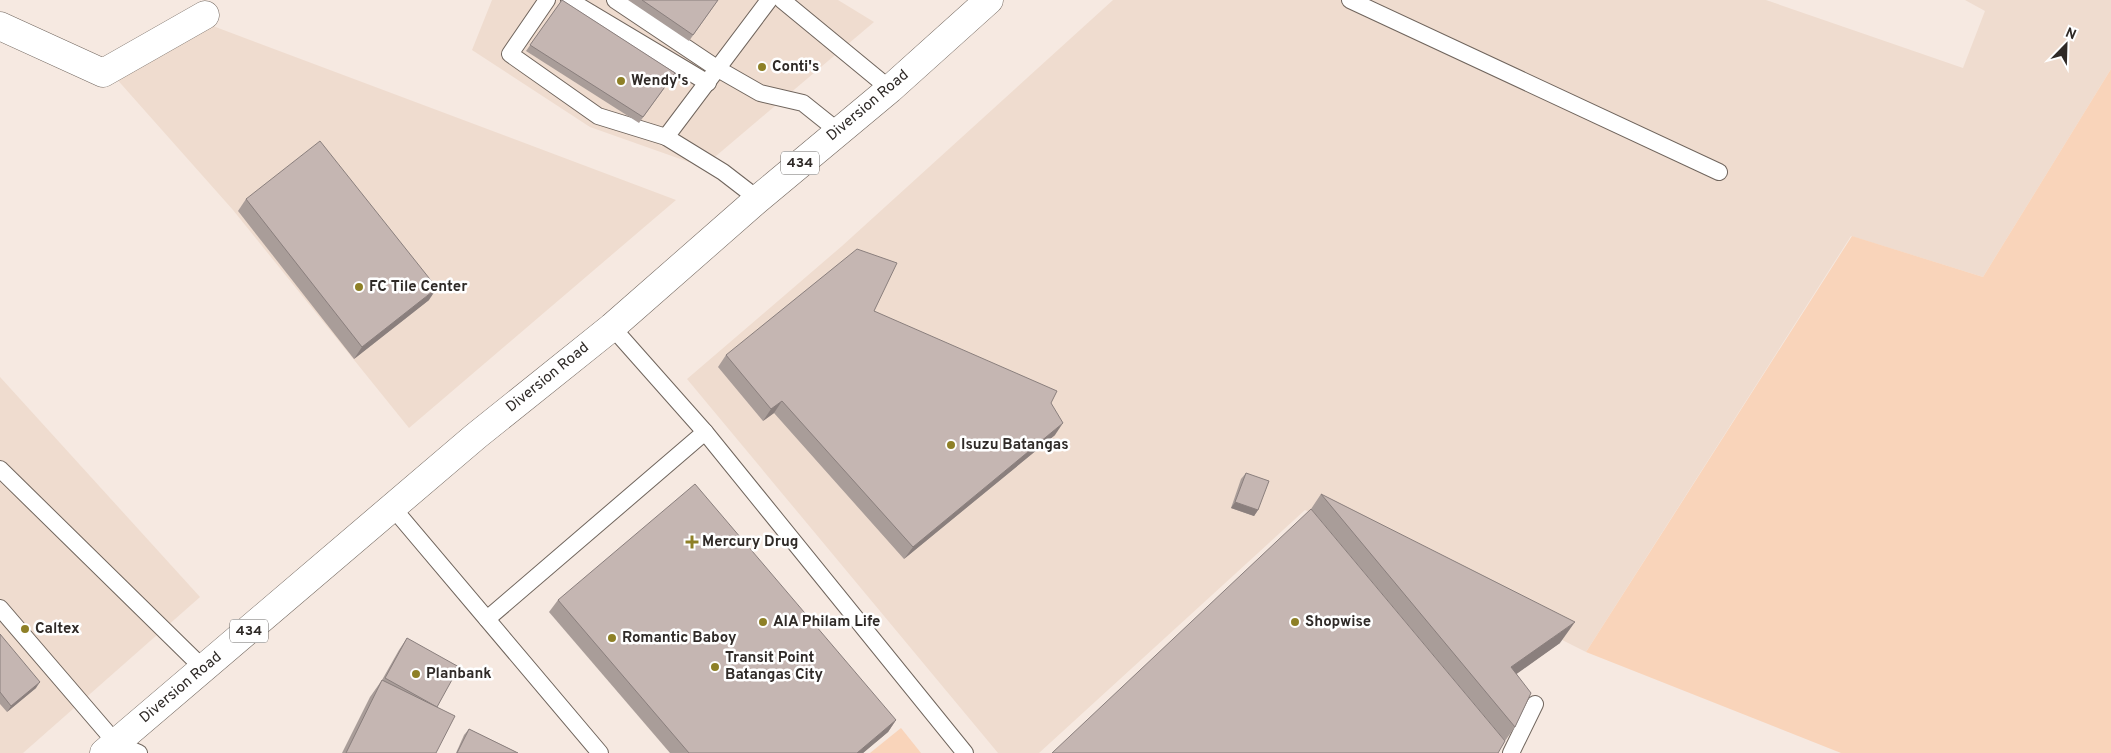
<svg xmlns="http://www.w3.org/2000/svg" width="2111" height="753" font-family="Overpass,sans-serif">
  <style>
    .built { fill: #efdccf }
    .green { fill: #f9d4ba }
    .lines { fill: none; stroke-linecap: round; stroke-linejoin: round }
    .lane-casing { stroke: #70655d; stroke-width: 18 }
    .street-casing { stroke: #70655d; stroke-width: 29 }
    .highway-casing { stroke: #70655d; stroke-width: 29 }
    .lane { stroke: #fff; stroke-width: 16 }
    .street { stroke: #fff; stroke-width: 28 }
    .highway { stroke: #fff; stroke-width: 28 }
    .wall { fill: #a99d99 }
    .shaded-wall { fill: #8a7f7d }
    .building { fill: #c5b6b2; stroke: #8a7f7d }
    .poi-dot { fill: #8e8027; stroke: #fff; stroke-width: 2 }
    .labels { text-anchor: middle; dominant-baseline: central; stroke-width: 5; stroke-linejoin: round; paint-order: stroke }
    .shield { fill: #fff; stroke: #6d6a68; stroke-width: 1 }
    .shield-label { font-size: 14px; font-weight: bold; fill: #2f2a27 }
    .poi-label { font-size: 15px; font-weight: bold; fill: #2f2a27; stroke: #fff; text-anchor: start }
    .street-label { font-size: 15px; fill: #2f2a27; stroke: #fff }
  </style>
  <rect width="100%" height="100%" fill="#f6e9e1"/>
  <g class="built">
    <polygon points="492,0 838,0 874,22 703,167 590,127 472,50"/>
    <polygon points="1113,0 1766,0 1963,68 1985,11 1965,0 2111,0 2111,69 1983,277 1851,236 1586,652 1305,510 1039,753 998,753 687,379 842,246"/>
    <polygon points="205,23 676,200 409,428 233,210 114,76"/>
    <polygon points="0,377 200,597 23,753 0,753"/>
  </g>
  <g class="green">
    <polygon points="2111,69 2111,753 1841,753 1586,652 1852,236 1983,277"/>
    <polygon points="901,728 921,753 870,753"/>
  </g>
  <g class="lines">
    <g class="lane-casing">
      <g id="lane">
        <polyline points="547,0 510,54 598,116 666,137 723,172 758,199"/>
        <polyline points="569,0 708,83"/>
        <polyline points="615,0 718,69 760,93 803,103 838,131"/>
        <polyline points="782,0 890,89"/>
        <polyline points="1350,0 1719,172"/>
        <polyline points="666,137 769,0"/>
        <polyline points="612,327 705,432 965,753"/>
        <polyline points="0,469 204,669"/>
        <polyline points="393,508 600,753"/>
        <polyline points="0,608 116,743 139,753"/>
        <polyline points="487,619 705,432"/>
        <polyline points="1511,753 1535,704"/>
      </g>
    </g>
    <g class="street-casing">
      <polyline id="street" points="0,26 103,73 205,15"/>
    </g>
    <g class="highway-casing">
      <polyline id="highway" points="104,753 476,436 612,327 758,199 890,89 989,0"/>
    </g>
    <use href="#lane" class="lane"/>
    <use href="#street" class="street"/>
    <use href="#highway" class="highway"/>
  </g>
  <g class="wall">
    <polygon points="562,0 675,73 639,123 526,51"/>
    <polygon points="628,0 718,0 689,41"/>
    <polygon points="246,199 429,300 354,359 238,211"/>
    <polygon points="874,311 1051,403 1055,435 904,559 774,413 763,421 718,367 726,355"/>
    <polygon points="1246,473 1258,510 1254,516 1231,508 1241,479"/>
    <polygon points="1321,494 1560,643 1517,673 1515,727 1505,741 1311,509"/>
    <polygon points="558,600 896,720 888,732 863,753 670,753 549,612"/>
    <polygon points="0,634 36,688 7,712 0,704"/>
    <polygon points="407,638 437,707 436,753 342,753 370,697 382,680 399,650"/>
    <polygon points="469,729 518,753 456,753 464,735"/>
  </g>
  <g class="shaded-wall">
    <polygon points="437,288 429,300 354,359 362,347"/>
    <polygon points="782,401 774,413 763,421 771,409"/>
    <polygon points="1063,423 1055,435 904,559 913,547"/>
    <polygon points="1235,502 1258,510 1254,516 1231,508"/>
    <polygon points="1575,622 1560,643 1497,688 1511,667"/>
    <polygon points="40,682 36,688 7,712 11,706"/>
    <polygon points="896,720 888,732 863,753 857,753"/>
  </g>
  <g class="building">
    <polygon points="562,0 675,73 643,117 530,45"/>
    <polygon points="642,0 718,0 693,35"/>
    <polygon points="320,141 437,288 362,347 246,199"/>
    <polygon points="857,249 897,263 874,311 1057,391 1051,403 1063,423 913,547 782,401 771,409 726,355"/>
    <polygon points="1246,473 1269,481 1258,510 1235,502"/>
    <polygon points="695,484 896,720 857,753 689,753 558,600"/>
    <polygon points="1321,494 1575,622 1511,667 1531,693 1515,727"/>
    <polygon points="1311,509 1505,741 1498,753 1052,753"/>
    <polygon points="0,634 40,682 11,706 0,692"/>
    <polygon points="407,638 459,667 437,707 385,678"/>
    <polygon points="382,680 455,716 436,753 346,753"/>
    <polygon points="469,729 518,753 457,753"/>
  </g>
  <g class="poi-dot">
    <circle cx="762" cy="67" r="5"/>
    <circle cx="621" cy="81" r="5"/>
    <circle cx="359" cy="287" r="5"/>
    <circle cx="951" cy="445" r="5"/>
    <path d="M689.5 534.5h5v5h5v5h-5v5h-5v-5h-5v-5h5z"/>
    <circle cx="763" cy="622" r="5"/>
    <circle cx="1295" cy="622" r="5"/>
    <circle cx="25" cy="629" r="5"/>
    <circle cx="612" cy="638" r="5"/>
    <circle cx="715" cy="667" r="5"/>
    <circle cx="416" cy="674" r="5"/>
  </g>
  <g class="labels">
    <g class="shield">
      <rect x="781" y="151.5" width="38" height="23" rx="4"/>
      <rect x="230" y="619.5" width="38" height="23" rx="4"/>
    </g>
    <g class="shield-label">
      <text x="800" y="163">434</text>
      <text x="249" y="631">434</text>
    </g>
    <g class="poi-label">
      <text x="772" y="67">Conti's</text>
      <text x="631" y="81">Wendy's</text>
      <text x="369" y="287">FC Tile Center</text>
      <text x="961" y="445">Isuzu Batangas</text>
      <text x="702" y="542">Mercury Drug</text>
      <text x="773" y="622">AIA Philam Life</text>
      <text x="1305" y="622">Shopwise</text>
      <text x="35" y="629">Caltex</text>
      <text x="622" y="638">Romantic Baboy</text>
      <text x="725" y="658">Transit Point<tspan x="725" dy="17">Batangas City</tspan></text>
      <text x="426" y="674">Planbank</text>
    </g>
    <g class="street-label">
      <text transform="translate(868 106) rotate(-40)">Diversion Road</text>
      <text transform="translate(548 378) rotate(-39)">Diversion Road</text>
      <text transform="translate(181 688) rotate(-40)">Diversion Road</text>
    </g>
  </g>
  <g transform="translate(2066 45) rotate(23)" stroke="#ffffff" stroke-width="4" paint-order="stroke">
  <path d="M0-4L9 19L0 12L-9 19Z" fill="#2f2a27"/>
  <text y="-8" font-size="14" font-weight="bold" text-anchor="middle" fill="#2f2a27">N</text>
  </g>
</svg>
